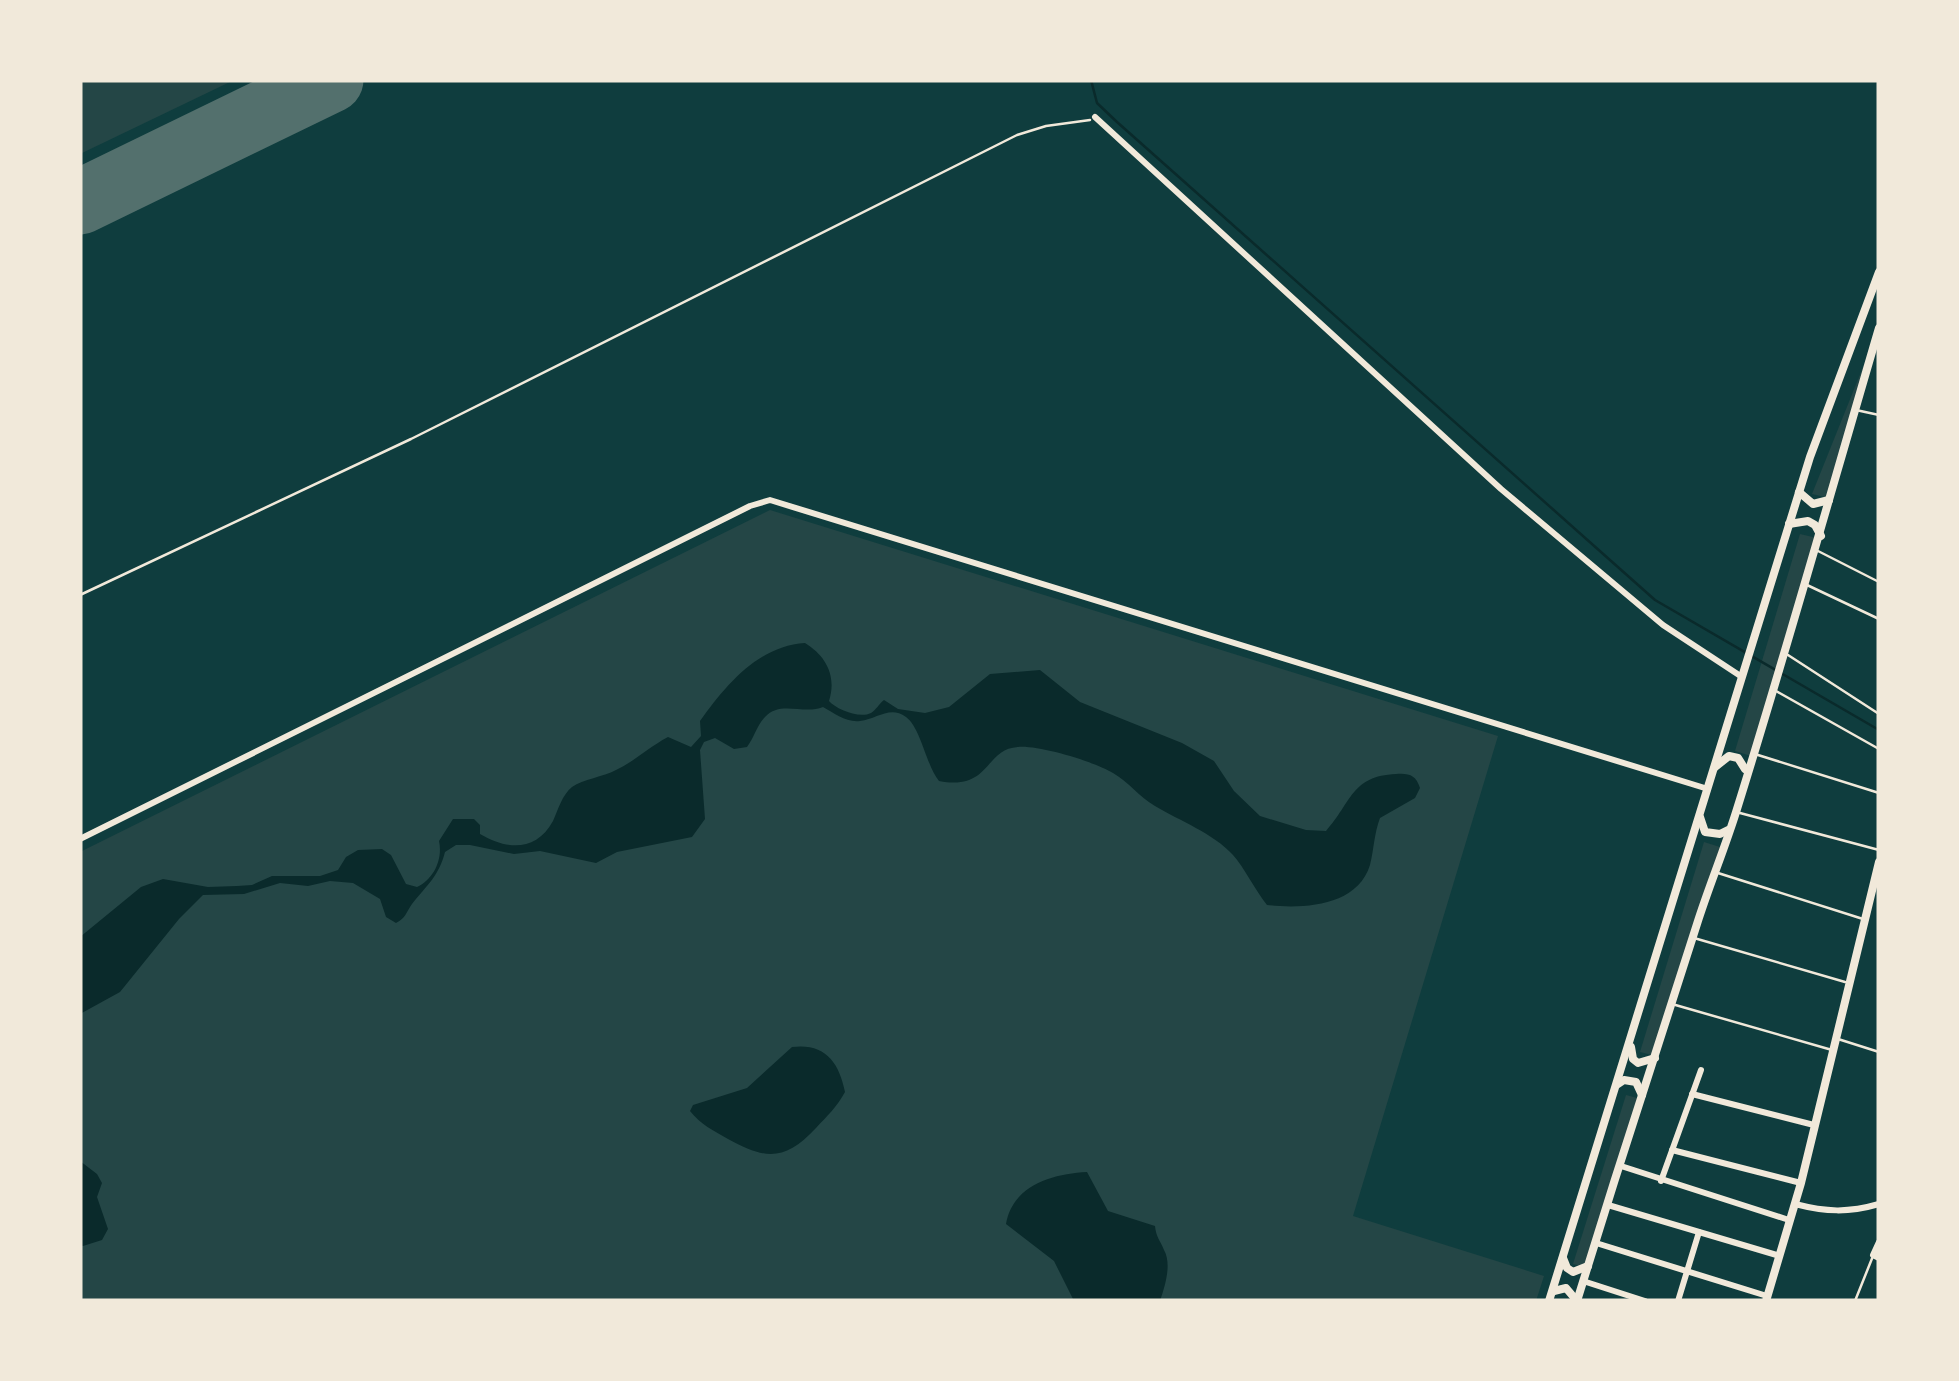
<svg xmlns="http://www.w3.org/2000/svg" width="1959" height="1381" font-family="Lato,sans-serif">
  <style>
    .green { fill: #244646 }
    .water { fill: #0a2a2b }
    .lines { fill: none; stroke-linecap: round; stroke-linejoin: round }
    .stream { stroke: #0a2a2b; stroke-width: 2.5 }
    .runway { stroke: #53706d; stroke-width: 65 }
    .service { stroke: #f1e9da; stroke-width: 2.5 }
    .minor { stroke: #f1e9da; stroke-width: 6 }
    .tertiary { stroke: #f1e9da; stroke-width: 8 }
  </style>
  <rect width="100%" height="100%" fill="#0f3d3e"/>
  <g class="green">
    <polygon points="80,80 234,80 80,154"/>
    <polygon points="1879,317 1879,334 1829,498 1812,494 1871,347"/>
    <polygon points="770,510 1498,736 1353,1216 1544,1276 1536,1301 80,1301 80,852"/>
    <polygon points="1800,534 1817,538 1751,756 1735,751"/>
    <polygon points="1704,842 1720,847 1656,1056 1640,1052"/>
    <polygon points="1626,1095 1641,1099 1588,1268 1573,1264"/>
  </g>
  <g class="water">
    <path d="M805 643C826 656 837 676 829 701 836 709 859 719 871 713 876 710 879 704 884 700L898 709 925 713 949 707 990 674 1040 670 1080 702 1182 743 1214 761 1234 791 1260 816 1306 830 1326 831C1352 802 1351 776 1396 774 1409 773 1416 775 1420 788L1415 798 1380 818C1374 834 1374 849 1370 865 1357 907 1302 909 1267 905 1255 890 1244 867 1233 855 1213 833 1180 821 1155 806 1139 797 1129 782 1113 773 1095 762 1039 745 1018 747 984 749 991 791 939 781 926 765 921 728 906 717 890 705 877 719 860 721 847 723 834 713 823 707 804 715 780 700 765 717 757 725 754 738 747 747L734 749 715 738 704 742 700 750 705 819 692 837 617 852 596 863 540 851 514 854 470 845H456L445 852C439 876 427 885 412 904 406 912 406 918 396 923L386 917 380 899 353 883 330 881 308 886 280 883 244 894 203 895 179 919 120 992 80 1014V937L141 887 163 879 208 887 237 886 252 885 272 876H320L338 870 346 857 358 850 382 849 391 855 406 884 417 887C434 879 443 859 439 841L453 819H474L480 825V834C507 850 536 852 553 821 558 810 562 795 572 787 583 779 603 777 616 770 635 761 649 747 668 737L691 747 701 736 700 721C726 685 758 646 805 643Z"/>
    <path d="M792 1047C825 1043 839 1062 845 1092 837 1107 827 1116 816 1128 785 1161 766 1160 728 1139 714 1131 700 1124 690 1111L693 1105 747 1088Z"/>
    <polygon points="80,1161 97,1174 102,1183 97,1197 108,1229 102,1240 83,1246 80,1245"/>
    <path d="M1087 1172 1108 1211 1155 1226C1156 1237 1160 1240 1164 1250 1172 1264 1165 1286 1160 1301H1074L1054 1261 1006 1224C1013 1185 1052 1174 1087 1172Z"/>
  </g>
  <g class="lines">
    <polyline class="stream" points="1091,80 1097,103 1117,122 1655,600 1879,730"/>
    <polyline class="runway" points="80,202 331,80"/>
    <g class="service">
      <polyline points="1856,410 1879,415"/>
      <polyline points="1818,551 1879,582"/>
      <polyline points="1807,585 1879,619"/>
      <polyline points="80,595 411,439 1017,135 1046,126 1090,120"/>
      <polyline points="1788,655 1879,714"/>
      <polyline points="1776,691 1879,749"/>
      <polyline points="1758,755 1879,793"/>
      <polyline points="1740,813 1879,850"/>
      <polyline points="1718,873 1863,919"/>
      <polyline points="1694,938 1845,982"/>
      <polyline points="1672,1004 1832,1050"/>
      <polyline points="1838,1039 1879,1052"/>
      <polyline points="1855,1301 1873,1256"/>
    </g>
    <g class="minor">
      <polyline points="1095,117 1501,489 1663,625 1742,677"/>
      <polyline points="80,839 750,506 770,500 1708,789"/>
      <polyline points="1692,1094 1814,1125"/>
      <polyline points="1672,1150 1801,1183"/>
      <polyline points="1621,1166 1789,1220"/>
      <polyline points="1661,1181 1701,1070"/>
      <path d="M1795 1204C1826 1212 1848 1213 1879 1204"/>
      <polyline points="1608,1205 1780,1256"/>
      <polyline points="1879,1242 1873,1255 1879,1258"/>
      <polyline points="1596,1243 1767,1296"/>
      <polyline points="1583,1281 1645,1301"/>
      <polyline points="1678,1301 1699,1232"/>
    </g>
    <g class="tertiary">
      <polyline points="1799,492 1813,504 1829,500"/>
      <polyline points="1789,524 1808,521 1815,525 1821,536"/>
      <polyline points="1715,767 1729,756 1738,758 1745,769"/>
      <polyline points="1700,817 1705,832 1720,834 1728,830"/>
      <polyline points="1631,1047 1633,1059 1638,1063 1655,1058"/>
      <polyline points="1618,1084 1624,1080 1636,1082 1642,1095"/>
      <polyline points="1563,1258 1567,1268 1573,1272 1588,1266"/>
      <polyline points="1554,1291 1566,1288 1577,1301"/>
      <polyline points="1549,1301 1810,457 1879,272"/>
      <path d="M1577 1301C1616 1175 1656 1049 1697 924 1709 886 1725 848 1737 809 1787 649 1832 488 1879 328"/>
      <polyline points="1766,1301 1801,1183 1879,862"/>
    </g>
  </g>
  <rect width="1959" height="1381" fill="none" stroke="#f1e9da" stroke-width="165"/>
</svg>
